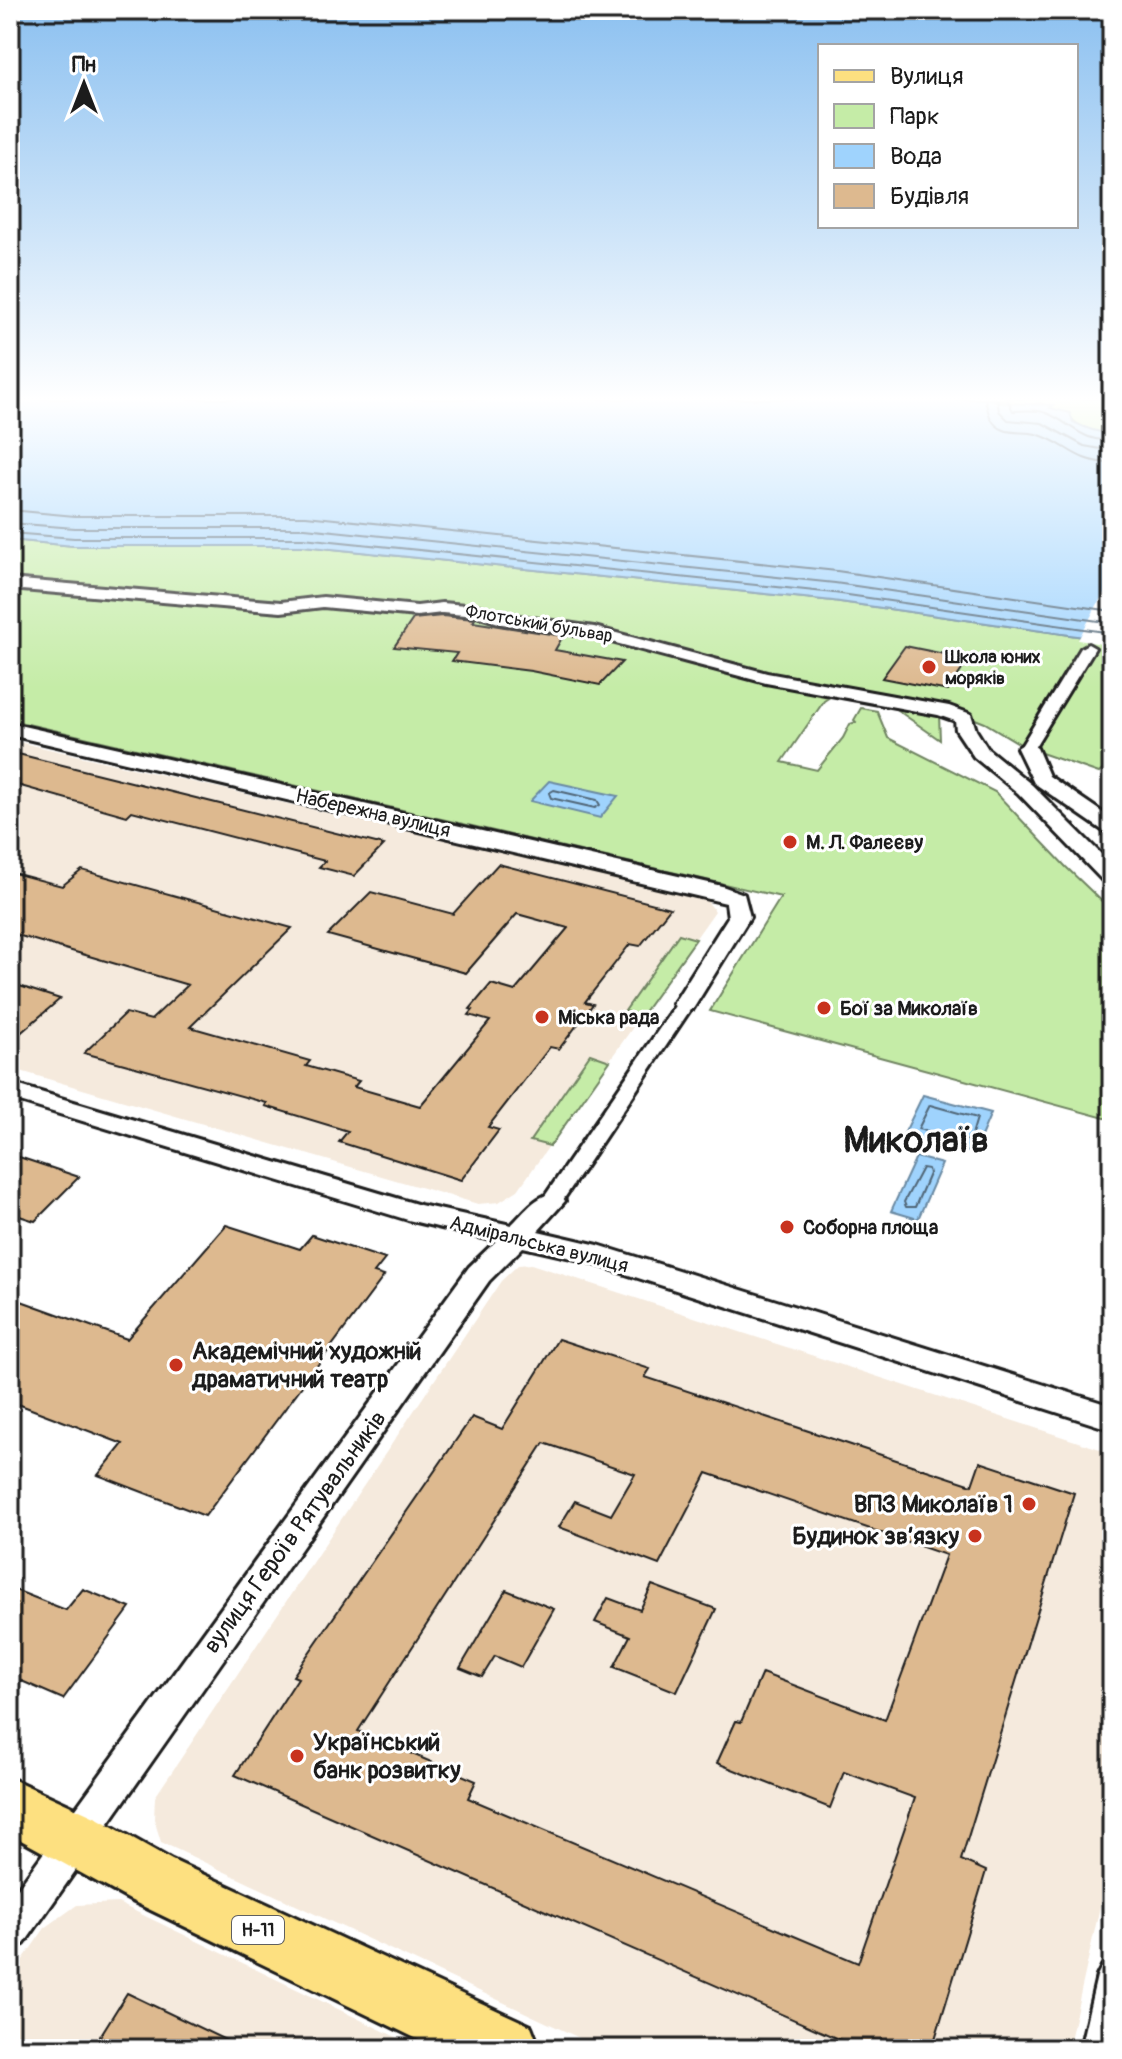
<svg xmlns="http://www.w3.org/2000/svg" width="1122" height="2059" font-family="Pangolin,sans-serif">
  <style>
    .built { fill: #f5eadd }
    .green { fill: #c5eca7; stroke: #708462; stroke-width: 2 }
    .water { fill: #9fd3fd; stroke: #6b8aa3; stroke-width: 2 }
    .pier { fill: #fff }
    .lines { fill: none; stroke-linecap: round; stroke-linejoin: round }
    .shore { stroke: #506576; stroke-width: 2 }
    .building { fill: #ddb98f; stroke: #1c1c1c; stroke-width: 2; fill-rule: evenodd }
    .pedestrian-casing { stroke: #1c1c1c; stroke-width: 6 }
    .minor-casing { stroke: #1c1c1c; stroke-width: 6 }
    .primary-casing { stroke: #1c1c1c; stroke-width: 6 }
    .pedestrian { fill: #fff; fill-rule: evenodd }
    .minor { fill: #fff; fill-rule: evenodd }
    .primary { fill: #fde080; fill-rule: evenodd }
    .poi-dot { fill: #c8321e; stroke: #fff; stroke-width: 3 }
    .labels { text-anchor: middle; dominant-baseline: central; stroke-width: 6; stroke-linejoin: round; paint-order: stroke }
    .far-street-label { font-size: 18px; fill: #1c1c1c; stroke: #fff }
    .far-poi-label { font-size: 18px; font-weight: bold; fill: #1c1c1c; stroke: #fff; text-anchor: start }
    .shield { fill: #fff; stroke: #606060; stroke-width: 2 }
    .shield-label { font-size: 18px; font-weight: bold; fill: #1c1c1c }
    .street-label { font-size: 20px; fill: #1c1c1c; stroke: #fff }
    .poi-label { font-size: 20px; font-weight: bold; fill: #1c1c1c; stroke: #fff; text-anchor: start }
    .near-poi-label { font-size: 24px; font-weight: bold; fill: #1c1c1c; stroke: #fff; text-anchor: start }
    .near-street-label { font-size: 24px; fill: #1c1c1c; stroke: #fff }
    .town-label { font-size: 36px; font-weight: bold; fill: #1c1c1c; stroke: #fff }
  </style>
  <rect width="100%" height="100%" fill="#fff"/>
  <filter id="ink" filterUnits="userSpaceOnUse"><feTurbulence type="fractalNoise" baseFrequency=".0125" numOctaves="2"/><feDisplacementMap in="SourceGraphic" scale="16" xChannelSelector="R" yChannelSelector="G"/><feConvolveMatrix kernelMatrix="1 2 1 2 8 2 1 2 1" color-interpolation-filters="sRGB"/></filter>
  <g filter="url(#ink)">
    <g class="built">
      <polygon points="10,740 685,895 707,901 715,911 518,1190 499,1202 478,1204 10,1068"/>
      <polygon points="531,1264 1112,1453 1112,1853 1068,2049 603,2049 161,1842 154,1819 155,1797 501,1281 518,1265"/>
      <polygon points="118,1903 421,2049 10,2049 10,1978 45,1928 77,1905"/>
    </g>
    <g class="green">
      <path d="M990 399H1112V431C1101 436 1077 428 1070 416L1041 403 1026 405Z"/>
      <polygon points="10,540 74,546 303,546 833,601 1112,641 1112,762 1099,773 1027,748 985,723 940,705 842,689 824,701 782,762 817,770 843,738 850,724 856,722 854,720 861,708 877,711 888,738 995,792 1066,867 1111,910 1112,1120 710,1011 781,897 10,720"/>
      <polygon points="890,705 939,714 940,740"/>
      <polygon points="679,934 696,939 641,1016 625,1011"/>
      <polygon points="590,1054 610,1061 550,1146 530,1141"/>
    </g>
    <g class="water">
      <path d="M10 399H990L1002 403 1053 405 1050 408 1070 413 1073 422C1086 428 1101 435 1112 431V641L833 601 303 546H74L10 540Z"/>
      <polygon points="549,781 618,796 600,818 530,801"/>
      <polygon points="923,1095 991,1113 974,1153 904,1134"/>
      <polygon points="916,1157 942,1164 918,1219 891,1211"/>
    </g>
    <polygon class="pier" points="1112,578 1112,625 1102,644 1078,640"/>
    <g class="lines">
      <g class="shore">
        <path d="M985 399C988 412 990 425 1004 430 1013 434 1026 431 1036 434 1066 442 1074 463 1112 463"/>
        <polyline points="997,399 999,411 1008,420 1042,423 1084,446 1112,451"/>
        <path d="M1007 399 1013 411C1024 411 1036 409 1046 413 1069 421 1085 445 1112 439"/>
        <polyline points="10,510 75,516 306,516 837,571 1112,611"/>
        <polyline points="10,523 75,528 305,528 835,583 1112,623"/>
        <polyline points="10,533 74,538 303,538 834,593 1112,633"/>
        <polygon points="554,790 597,800 600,805 595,808 551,798 549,793"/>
        <polygon points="930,1105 977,1118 970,1141 918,1129"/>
        <polygon points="922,1168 928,1169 929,1174 915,1207 906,1207 904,1202"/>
      </g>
    </g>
    <g class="building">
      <polygon points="442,616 475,619 473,622 563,636 555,650 622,662 600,685 531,671 452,661 457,653 394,647 413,619"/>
      <polygon points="905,646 969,659 948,691 882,678"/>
      <polygon points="10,752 212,802 384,845 354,876 319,867 325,861 132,811 127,816 10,783"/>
      <polygon points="498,864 670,908 640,946 630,944 585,1002 593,1004 559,1049 550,1047 488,1127 499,1130 461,1180 339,1142 348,1131 265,1106 267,1103 84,1053 126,1013 151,1020 188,985 10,933 10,872 62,886 82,870 292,928 190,1027 310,1061 306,1066 359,1081 354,1087 420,1106 490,1021 469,1015 473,1010 470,1009 491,984 515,991 568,928 517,914 466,973 328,935 371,892 453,914"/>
      <polygon points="10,983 60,999 10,1042"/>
      <polygon points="10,1154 79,1177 35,1221 10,1213"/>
      <polygon points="226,1225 300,1249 312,1235 385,1259 374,1273 384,1276 205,1516 98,1475 123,1444 10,1401 10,1297 127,1339"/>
      <path d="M558 1339 650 1369 645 1377 972 1485 980 1462 1074 1493 961 1860 986 1871 932 2049H861L235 1775 298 1678 293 1676 472 1417 502 1429ZM544 1443 635 1474 611 1515 575 1501 559 1527 659 1565 707 1473 946 1555 885 1720 762 1673 741 1722 736 1721 717 1763 830 1808 844 1772 915 1798 858 1963 468 1798 476 1781 358 1731Z"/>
      <polygon points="652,1585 716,1609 677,1692 614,1667 630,1636 595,1622 608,1598 640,1610"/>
      <polygon points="10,1588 66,1610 83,1589 130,1608 63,1699 10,1676"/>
      <polygon points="506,1590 554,1609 521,1667 495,1656 482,1677 460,1668"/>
      <polygon points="127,1993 244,2049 92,2049"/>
    </g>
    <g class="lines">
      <g class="pedestrian-casing">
        <g id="pedestrian">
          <polygon points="1088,644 1095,648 1034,748 1027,752 1022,751 1020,748 1081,648"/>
          <polygon points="685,999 694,1004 559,1206 545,1206 542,1201 545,1196 679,1000"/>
          <polygon points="1112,1961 1110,2049 1080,2049 1097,1976 1102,1966"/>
        </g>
      </g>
      <g class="minor-casing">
        <g id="minor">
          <polygon points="10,579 281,602 323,597 417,606 442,603 478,606 505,614 594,627 767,673 949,706 971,714 976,730 988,749 1032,785 1112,865 1112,883 1104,882 1018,793 974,757 956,730 955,721 938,715 766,683 593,637 502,624 476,616 442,613 417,616 323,607 281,612 10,589"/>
          <polygon points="10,723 722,886 744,894 750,917 693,1009 677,1009 673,1004 728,917 726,903 10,735"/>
          <polygon points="1027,742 1037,748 1049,776 1112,819 1112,834 1105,832 1034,783 1017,748"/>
          <path d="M10 1083 420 1205 511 1225C526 1211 540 1189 561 1195L565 1201 538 1231 598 1245 1112 1406V1430L585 1261 523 1247 489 1281 24 1944 10 1950V1899L469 1267 496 1241 408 1220 10 1099Z"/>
        </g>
      </g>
      <g class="primary-casing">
        <polygon id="primary" points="10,1778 97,1818 172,1860 531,2026 540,2049 438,2049 130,1900 10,1834"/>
      </g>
      <use href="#pedestrian" class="pedestrian"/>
      <use href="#minor" class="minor"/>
      <use href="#primary" class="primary"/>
    </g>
  </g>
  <linearGradient id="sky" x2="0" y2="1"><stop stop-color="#8bc0f0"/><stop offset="0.58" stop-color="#fff"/><stop offset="1" stop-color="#fff" stop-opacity="0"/></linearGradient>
  <rect width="1122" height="688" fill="url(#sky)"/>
  <g class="poi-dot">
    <circle cx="929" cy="667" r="8"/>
    <circle cx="790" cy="842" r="8"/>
    <circle cx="824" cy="1008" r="8"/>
    <circle cx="542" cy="1017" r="8"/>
    <circle cx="787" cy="1227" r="8"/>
    <circle cx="176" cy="1365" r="8"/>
    <circle cx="1029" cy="1504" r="8"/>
    <circle cx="975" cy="1536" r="8"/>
    <circle cx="297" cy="1756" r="8"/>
  </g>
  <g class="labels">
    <g class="far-street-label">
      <text transform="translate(539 624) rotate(10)">Флотський бульвар</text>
    </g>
    <g class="far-poi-label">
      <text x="945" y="657">Школа юних<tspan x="945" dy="21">моряків</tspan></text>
    </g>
    <rect class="shield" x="232" y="1916" width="52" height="28" rx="6"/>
    <g class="shield-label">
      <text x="258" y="1930">Н-11</text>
    </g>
    <g class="street-label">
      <text transform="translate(373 813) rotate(13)">Набережна вулиця</text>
      <text transform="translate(539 1244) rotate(14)">Адміральська вулиця</text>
    </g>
    <g class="poi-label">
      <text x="806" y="842">М. Л. Фалєєву</text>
      <text x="840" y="1008">Бої за Миколаїв</text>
      <text x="558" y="1017">Міська рада</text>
      <text x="803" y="1227">Соборна площа</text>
    </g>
    <g class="near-poi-label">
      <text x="192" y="1351">Академічний художній<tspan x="192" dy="28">драматичний театр</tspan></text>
      <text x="1013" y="1504" text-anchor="end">ВПЗ Миколаїв 1</text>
      <text x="959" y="1536" text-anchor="end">Будинок зв’язку</text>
      <text x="313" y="1742">Український<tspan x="313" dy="28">банк розвитку</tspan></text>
    </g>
    <g class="near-street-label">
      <text transform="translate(295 1532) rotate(-54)">вулиця Героїв Рятувальників</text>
    </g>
    <g class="town-label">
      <text x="916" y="1140">Миколаїв</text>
    </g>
  </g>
  <rect width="1122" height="2059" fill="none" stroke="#fff" stroke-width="40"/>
  <rect x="20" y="20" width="1082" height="2019" fill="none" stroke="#1c1c1c" stroke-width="3" filter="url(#ink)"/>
  <rect x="818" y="44" width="260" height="184" fill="#ffffff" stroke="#a4a4a4" stroke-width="2"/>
  <rect x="834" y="70" width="40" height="12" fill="#fde080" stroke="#a4a4a4" stroke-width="2"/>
  <text x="890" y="84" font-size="24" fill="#1c1c1c">Вулиця</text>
  <rect x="834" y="104" width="40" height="24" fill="#c5eca7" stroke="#a4a4a4" stroke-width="2"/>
  <text x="890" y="124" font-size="24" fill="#1c1c1c">Парк</text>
  <rect x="834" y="144" width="40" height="24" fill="#9fd3fd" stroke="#a4a4a4" stroke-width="2"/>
  <text x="890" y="164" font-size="24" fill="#1c1c1c">Вода</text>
  <rect x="834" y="184" width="40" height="24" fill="#ddb98f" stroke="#a4a4a4" stroke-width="2"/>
  <text x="890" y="204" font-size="24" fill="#1c1c1c">Будівля</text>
  <g transform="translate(84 84)" stroke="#ffffff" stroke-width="6" paint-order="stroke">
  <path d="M0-6L14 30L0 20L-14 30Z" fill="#1c1c1c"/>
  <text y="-12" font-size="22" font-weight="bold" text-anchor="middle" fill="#1c1c1c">Пн</text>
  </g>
</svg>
